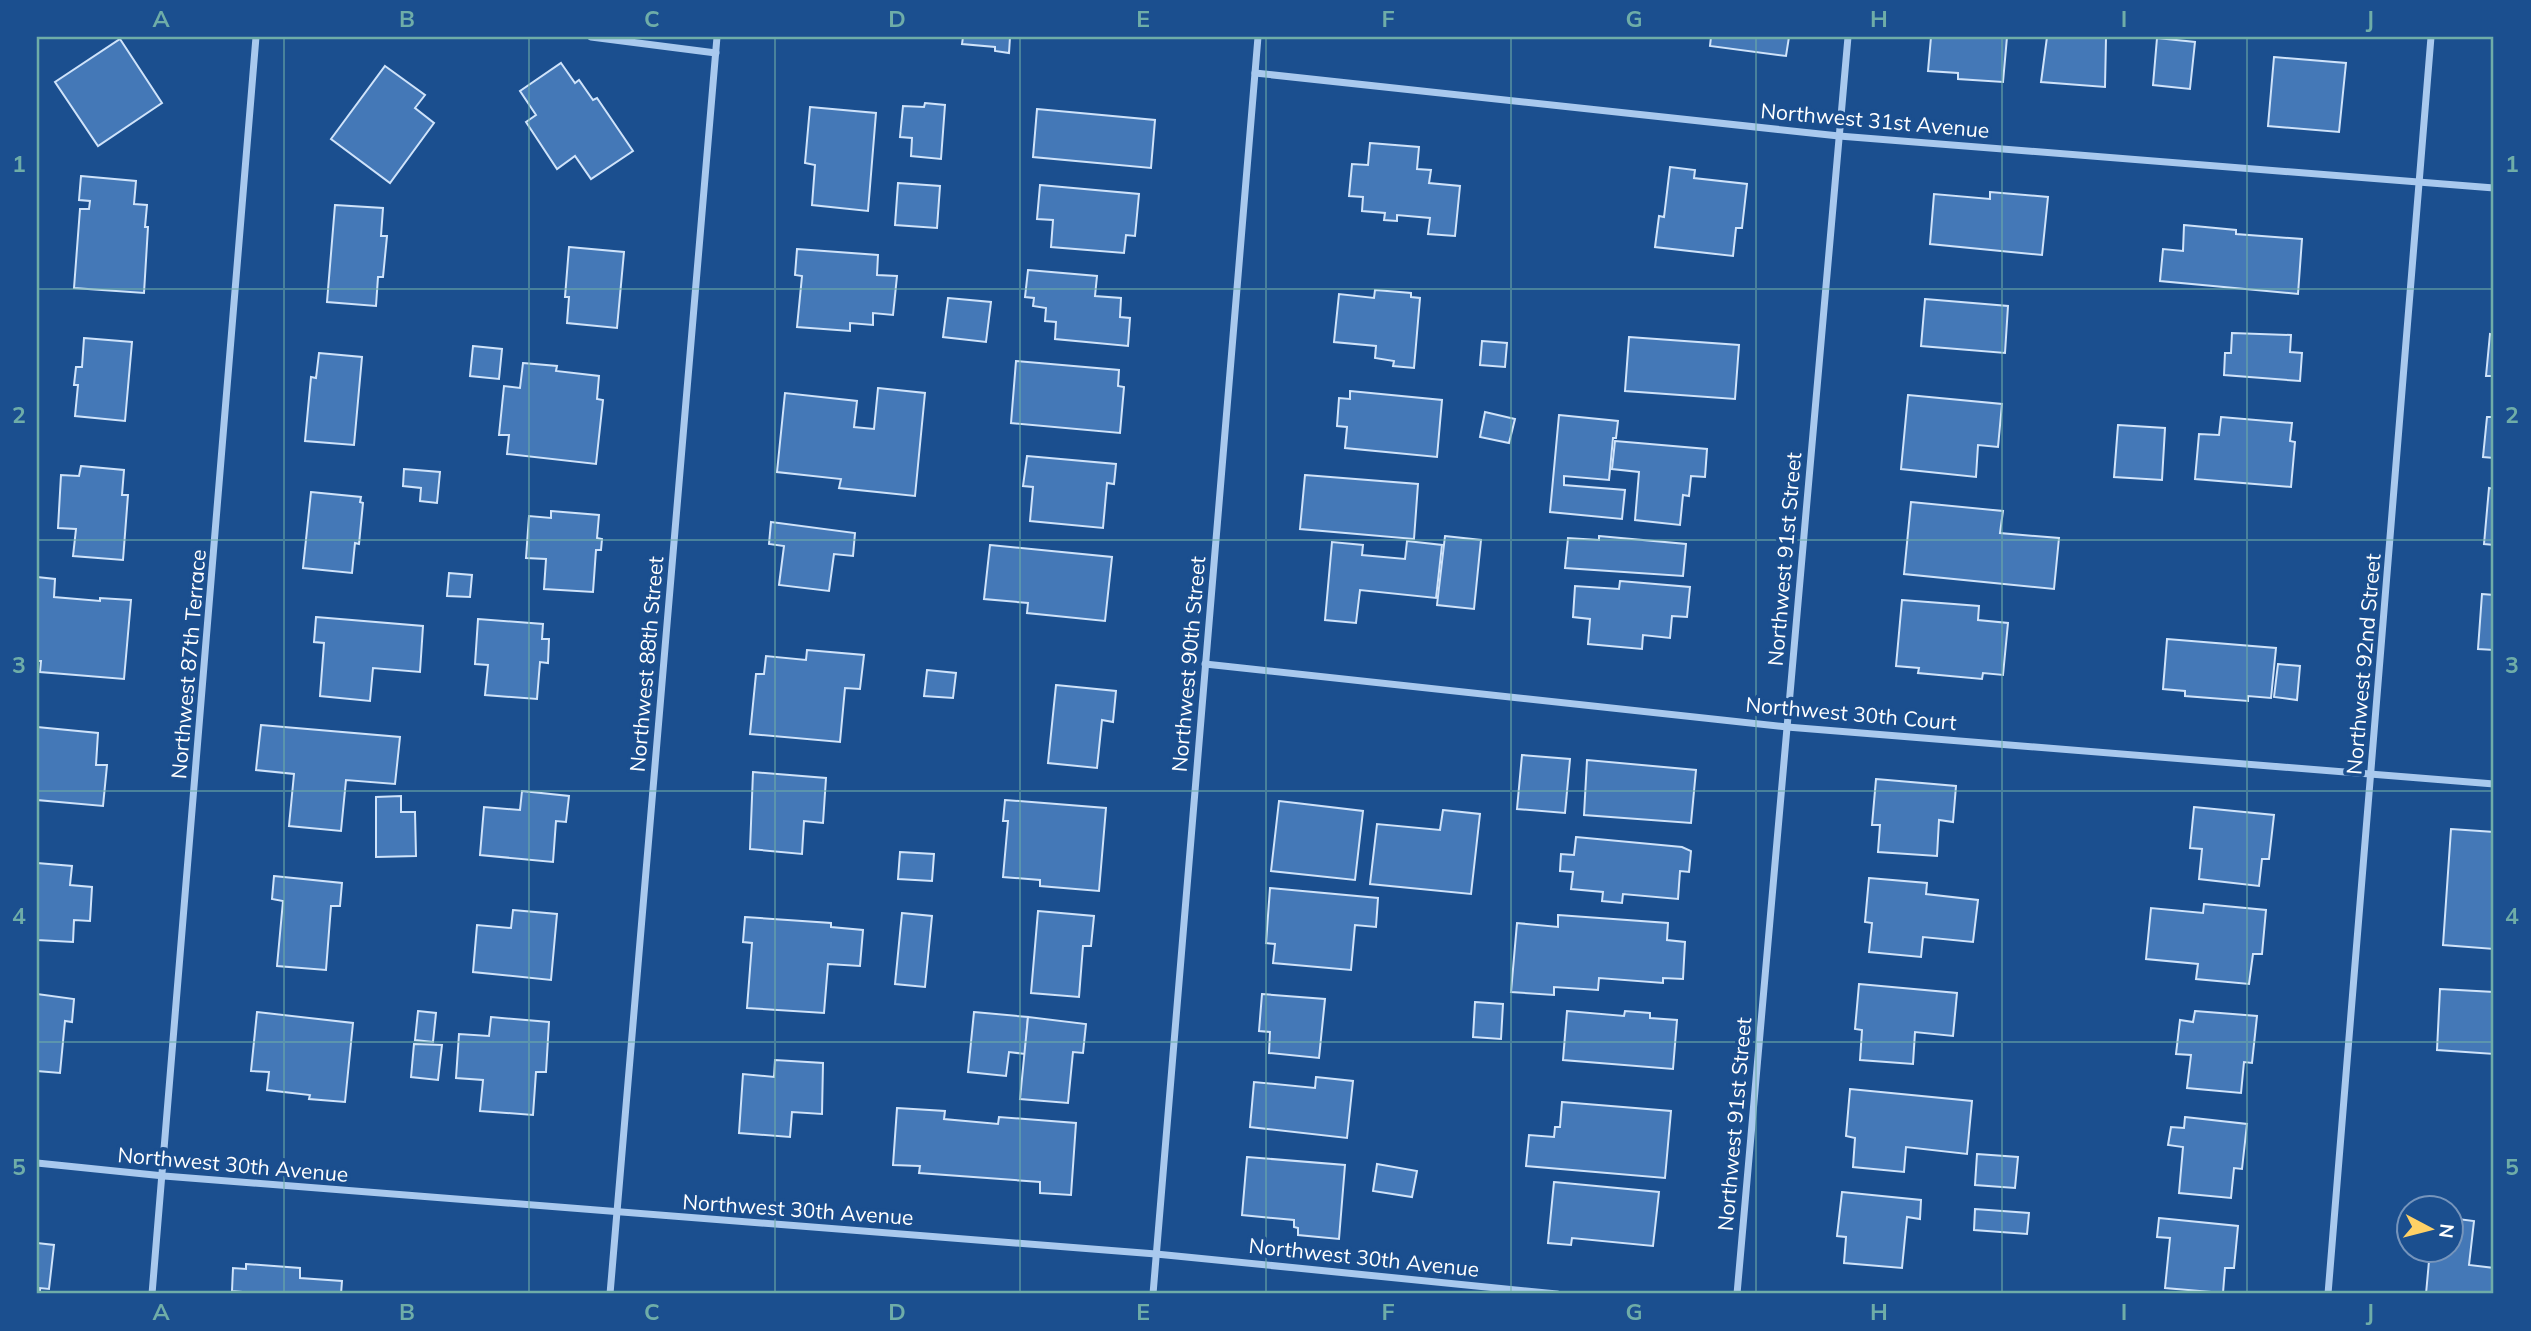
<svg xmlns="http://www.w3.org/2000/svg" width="2531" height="1331" font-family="Mulish,sans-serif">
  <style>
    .building { fill: #4478b7; stroke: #cfe3fa; stroke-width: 2 }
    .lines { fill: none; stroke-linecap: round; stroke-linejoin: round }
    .minor { stroke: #a9c9ee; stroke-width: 7 }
    .grid { fill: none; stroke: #6fada8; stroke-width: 2; stroke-opacity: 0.55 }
    .labels { text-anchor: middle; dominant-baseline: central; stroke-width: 7; stroke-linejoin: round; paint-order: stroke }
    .street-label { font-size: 21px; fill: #fff; stroke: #1b4f8f }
    .neatline { fill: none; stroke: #6fada8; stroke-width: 2.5 }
    .grid-label { font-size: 23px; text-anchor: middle; font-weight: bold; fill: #6fada8 }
  </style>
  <rect width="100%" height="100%" fill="#1b4f8f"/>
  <g class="building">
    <polygon points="963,37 1010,37 1009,53 995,51 995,47 962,44"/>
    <polygon points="1711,37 1789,37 1786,56 1710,46"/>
    <polygon points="1931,37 2007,37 2003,82 1958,79 1958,73 1928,71"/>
    <polygon points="2047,37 2106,38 2105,87 2041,82"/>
    <polygon points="2157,38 2195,42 2190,89 2153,85"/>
    <polygon points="120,39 162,103 98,146 55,82"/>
    <polygon points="2274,57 2346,63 2339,132 2268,126"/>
    <polygon points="561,63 575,83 579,80 593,100 597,98 633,151 591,179 575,156 557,169 526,122 536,115 520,91"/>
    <polygon points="385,66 425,95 415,108 434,123 390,183 331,139"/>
    <polygon points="925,103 945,105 941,159 911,156 912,138 900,137 903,106 924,107"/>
    <polygon points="810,107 876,113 868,211 812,205 815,165 805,163"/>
    <polygon points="1037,109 1155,120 1151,168 1033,157"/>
    <polygon points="1370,143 1419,147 1417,169 1431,170 1429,183 1460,186 1455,236 1428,234 1430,218 1397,215 1397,221 1384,220 1385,213 1362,211 1363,197 1349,196 1352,164 1368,165"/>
    <polygon points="1670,167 1695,170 1694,178 1747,184 1742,228 1736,228 1733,256 1655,247 1659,216 1664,217"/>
    <polygon points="81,176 136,181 134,204 147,205 145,227 148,227 144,293 74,288 80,209 89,209 90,201 79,200"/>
    <polygon points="898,183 940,186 937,228 895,225"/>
    <polygon points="1040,185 1139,194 1135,236 1126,235 1124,253 1051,247 1053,220 1037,219"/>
    <polygon points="1990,192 2048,197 2042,255 1930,244 1934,194 1990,199"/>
    <polygon points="335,205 383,208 381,236 387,236 383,277 378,277 376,306 327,302"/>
    <polygon points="2184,225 2236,230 2236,234 2302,239 2298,294 2160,281 2163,249 2183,251"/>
    <polygon points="569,247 624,252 617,328 567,323 569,297 565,297"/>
    <polygon points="797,249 878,255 877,275 897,276 893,315 873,313 873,325 850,323 850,331 797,327 802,276 795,275"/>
    <polygon points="1028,270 1097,276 1095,296 1121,298 1120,317 1130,318 1128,346 1055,339 1056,322 1045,321 1046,308 1033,306 1034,298 1025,297"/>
    <polygon points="1375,290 1411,293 1411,297 1420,298 1414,368 1393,366 1394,361 1375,358 1376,346 1334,342 1339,294 1374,298"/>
    <polygon points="948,298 991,302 986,342 943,337"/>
    <polygon points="1925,299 2008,306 2005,353 1921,346"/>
    <polygon points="2232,333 2291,335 2290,352 2302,353 2300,381 2224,375 2225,353 2231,353"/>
    <polygon points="2490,334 2494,335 2494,376 2486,376"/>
    <polygon points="1629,337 1739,345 1735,399 1625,391"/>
    <polygon points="84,338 132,342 125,421 75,416 78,385 74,385 76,367 82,367"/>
    <polygon points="1482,341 1507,343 1505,367 1480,365"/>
    <polygon points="473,346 502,349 499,379 470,376"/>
    <polygon points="319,353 362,357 354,445 305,441 311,377 316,378"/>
    <polygon points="1016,361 1119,370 1118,386 1124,387 1120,433 1011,423"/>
    <polygon points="523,363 557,366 556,371 599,376 597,399 603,400 596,464 507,454 509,435 499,435 504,386 520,388"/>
    <polygon points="878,388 925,393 915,496 839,488 841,479 777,472 785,393 857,401 854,427 874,429"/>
    <polygon points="1350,391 1442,400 1437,457 1345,448 1347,427 1337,426 1339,398 1350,399"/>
    <polygon points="1908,395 2002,404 1998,447 1978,445 1976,477 1901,469"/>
    <polygon points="1485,412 1515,419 1509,443 1480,437"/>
    <polygon points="1559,415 1618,421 1616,438 1613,438 1609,480 1564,476 1564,485 1625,490 1622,519 1550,512"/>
    <polygon points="2221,417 2292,423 2290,441 2295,442 2291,487 2195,479 2199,434 2219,435"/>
    <polygon points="2487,417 2494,417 2494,458 2483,457"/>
    <polygon points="2118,425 2165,428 2162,480 2114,477"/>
    <polygon points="1615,441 1707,449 1705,477 1691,476 1689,496 1683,495 1680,525 1635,520 1639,472 1612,469"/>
    <polygon points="1027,456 1116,464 1114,484 1107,483 1103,528 1030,521 1033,487 1023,486"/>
    <polygon points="81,466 124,470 122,495 128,495 123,560 73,556 76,529 58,528 61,475 79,476"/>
    <polygon points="404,469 440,472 437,503 420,501 421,488 403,486"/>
    <polygon points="1305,475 1418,484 1414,539 1300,529"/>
    <polygon points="2489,488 2494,489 2494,545 2484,544"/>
    <polygon points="311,492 361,497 360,502 363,503 359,544 355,543 352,573 303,568"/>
    <polygon points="1911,502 2003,511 2000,533 2059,538 2054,589 1904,574"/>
    <polygon points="551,511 599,515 597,538 602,539 601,550 596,550 593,592 544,589 546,559 526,558 529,516 551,518"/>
    <polygon points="771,522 855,533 853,556 834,554 829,591 779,585 784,546 769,544"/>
    <polygon points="1445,536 1481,540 1474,609 1437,605"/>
    <polygon points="1599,536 1686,544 1683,576 1565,568 1568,538 1599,540"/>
    <polygon points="1407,541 1442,545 1436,598 1360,590 1356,623 1325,620 1332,542 1363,545 1362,555 1405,559"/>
    <polygon points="990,545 1112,557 1105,621 1027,613 1028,603 984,599"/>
    <polygon points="449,573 472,575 470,597 447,596"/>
    <polygon points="37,577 55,579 54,597 100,601 100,598 131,600 124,679 40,672 41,661 37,661"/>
    <polygon points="1620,581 1690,587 1687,617 1672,616 1670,638 1643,635 1642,649 1588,644 1590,619 1573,617 1575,586 1619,589"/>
    <polygon points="2482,594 2494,595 2494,650 2478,649"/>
    <polygon points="1902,600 1979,606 1978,620 2008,623 2003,675 1983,673 1982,679 1918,673 1919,668 1896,666"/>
    <polygon points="316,617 423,626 420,672 373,668 370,701 320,696 324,643 314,642"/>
    <polygon points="478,619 543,624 542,639 549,639 548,663 540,662 537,699 485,695 488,665 475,664"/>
    <polygon points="2167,639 2276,648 2271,698 2248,696 2248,701 2185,696 2185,691 2163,689"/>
    <polygon points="807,650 864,655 860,689 845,688 840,742 750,734 756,674 764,674 766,656 806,660"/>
    <polygon points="2278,664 2300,666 2297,700 2274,697"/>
    <polygon points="927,670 956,673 953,698 924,696"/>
    <polygon points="1056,685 1116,691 1113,722 1102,720 1097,768 1048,763"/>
    <polygon points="261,725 400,737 395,784 346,780 341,831 289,826 294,774 256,770"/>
    <polygon points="37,727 98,733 96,765 107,765 103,806 37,800"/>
    <polygon points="1522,755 1570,759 1565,813 1517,809"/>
    <polygon points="1587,760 1696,770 1691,823 1584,815"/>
    <polygon points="753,772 826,778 823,823 804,821 802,854 750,849"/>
    <polygon points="1876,779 1956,786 1953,822 1939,820 1937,856 1878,852 1880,825 1872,825"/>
    <polygon points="522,791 569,796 566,822 556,821 553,862 480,855 484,807 520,810"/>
    <polygon points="401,796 401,812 415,812 416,856 376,857 376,797"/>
    <polygon points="1005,800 1106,808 1099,891 1040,886 1040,880 1003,877 1008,821 1003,821"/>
    <polygon points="1279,801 1363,811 1355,880 1271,871"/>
    <polygon points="2194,807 2274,815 2269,859 2262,859 2259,886 2199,879 2202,849 2190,848"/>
    <polygon points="1443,810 1480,814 1471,894 1370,884 1377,824 1440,830"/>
    <polygon points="2451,829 2494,832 2494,949 2443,945"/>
    <polygon points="1576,837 1682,847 1691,851 1689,872 1680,871 1678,899 1623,894 1622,903 1602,901 1603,892 1571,889 1573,872 1560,871 1561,854 1574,855"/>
    <polygon points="900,852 934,854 932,881 898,879"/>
    <polygon points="37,863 72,866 70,885 92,887 90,921 74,920 73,942 37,940"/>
    <polygon points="274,876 342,883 340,906 331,906 326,970 277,966 283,901 272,899"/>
    <polygon points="1869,878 1927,883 1926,894 1978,900 1973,942 1923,937 1921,957 1869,952 1872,923 1865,922"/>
    <polygon points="1270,888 1378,898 1376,927 1355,925 1351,970 1273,963 1275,944 1266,943"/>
    <polygon points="2204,904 2266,910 2262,954 2253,954 2249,984 2196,979 2198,964 2146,959 2151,908 2203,913"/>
    <polygon points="513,910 557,914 551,980 473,972 477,925 511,928"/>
    <polygon points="1038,911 1094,916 1091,946 1083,946 1079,997 1031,993"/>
    <polygon points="902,913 932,916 925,987 895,984"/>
    <polygon points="1558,915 1668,923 1667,940 1685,942 1683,979 1663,978 1663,983 1599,978 1598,990 1554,987 1554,995 1511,992 1517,923 1558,927"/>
    <polygon points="745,917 831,923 831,927 863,930 860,966 828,964 824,1013 747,1008 752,943 743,942"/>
    <polygon points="1859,984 1957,993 1953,1036 1915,1032 1913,1064 1860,1060 1862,1030 1855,1029"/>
    <polygon points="2440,989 2494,992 2494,1054 2437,1050"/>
    <polygon points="37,994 74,999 72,1022 65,1021 60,1073 37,1071"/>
    <polygon points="1262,994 1325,999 1319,1058 1269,1053 1270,1032 1259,1031"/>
    <polygon points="1475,1002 1503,1004 1501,1039 1473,1037"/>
    <polygon points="418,1011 436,1013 433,1042 415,1040"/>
    <polygon points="1567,1011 1624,1016 1625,1011 1650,1013 1650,1018 1677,1020 1673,1069 1563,1060"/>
    <polygon points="2195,1011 2257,1016 2252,1063 2244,1062 2241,1093 2187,1088 2191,1055 2176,1054 2180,1020 2193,1022"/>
    <polygon points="257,1012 353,1023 345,1102 309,1099 310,1095 267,1090 269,1072 251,1071"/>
    <polygon points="974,1012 1028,1017 1025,1054 1009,1052 1006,1076 968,1072"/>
    <polygon points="491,1017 549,1022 546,1072 536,1072 533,1115 480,1111 483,1080 456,1078 459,1034 489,1036"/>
    <polygon points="1028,1017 1086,1024 1083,1053 1073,1052 1068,1103 1020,1099"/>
    <polygon points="414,1044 442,1045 438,1080 411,1077"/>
    <polygon points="775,1060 823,1063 822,1114 792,1112 790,1137 739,1133 743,1074 774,1077"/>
    <polygon points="1316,1077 1353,1081 1347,1138 1250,1127 1254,1082 1315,1088"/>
    <polygon points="1850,1089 1972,1101 1967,1154 1906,1147 1904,1172 1853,1167 1855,1138 1846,1136"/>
    <polygon points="1562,1102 1671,1111 1665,1178 1526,1166 1529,1135 1554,1137 1555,1127 1560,1127"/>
    <polygon points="897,1108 945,1111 944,1119 998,1124 999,1117 1076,1123 1071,1195 1040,1193 1040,1182 919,1173 920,1166 893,1165"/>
    <polygon points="2185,1117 2247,1124 2242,1169 2234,1168 2231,1198 2179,1193 2183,1147 2168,1145 2171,1127 2184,1128"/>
    <polygon points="1977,1154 2018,1157 2015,1188 1975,1185"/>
    <polygon points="1247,1157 1345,1165 1339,1239 1298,1235 1298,1228 1294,1227 1294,1220 1242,1215"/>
    <polygon points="1377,1164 1417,1171 1412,1197 1373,1191"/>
    <polygon points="1554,1182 1659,1192 1653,1246 1572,1238 1571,1245 1548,1243"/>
    <polygon points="1842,1192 1921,1200 1920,1219 1907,1217 1902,1268 1844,1263 1846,1237 1837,1236"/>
    <polygon points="1975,1209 2029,1213 2027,1234 1974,1230"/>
    <polygon points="2159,1218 2238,1226 2234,1268 2225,1268 2223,1293 2165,1288 2170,1238 2157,1237"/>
    <polygon points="2450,1218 2474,1221 2469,1265 2494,1268 2494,1294 2426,1294 2430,1250 2450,1250"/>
    <polygon points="37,1243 54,1245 49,1289 40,1288 40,1294 37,1294"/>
    <polygon points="246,1264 300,1268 300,1278 342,1281 341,1294 242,1294 242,1292 232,1291 233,1268 246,1269"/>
  </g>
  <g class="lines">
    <g class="minor">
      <polyline points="591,37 716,53"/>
      <polyline points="1255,73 1839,136 2494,188"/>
      <polyline points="1205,664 1787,727 2494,784"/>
      <polyline points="37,1163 164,1176 1156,1254 1557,1294"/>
      <polyline points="152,1294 256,37"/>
      <polyline points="610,1294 717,37"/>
      <polyline points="1153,1294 1258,37"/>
      <polyline points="1737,1294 1848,37"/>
      <polyline points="2328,1294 2431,37"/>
    </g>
  </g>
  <path class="grid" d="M284 37V1294M529 37V1294M775 37V1294M1020 37V1294M1266 37V1294M1511 37V1294M1756 37V1294M2002 37V1294M2247 37V1294M37 289H2494M37 540H2494M37 791H2494M37 1042H2494"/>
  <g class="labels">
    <g class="street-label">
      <text transform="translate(1875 120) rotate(5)">Northwest 31st Avenue</text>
      <text transform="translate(1784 559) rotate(-85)">Northwest 91st Street</text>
      <text transform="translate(188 664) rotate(-85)">Northwest 87th Terrace</text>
      <text transform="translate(646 664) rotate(-85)">Northwest 88th Street</text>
      <text transform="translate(1188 664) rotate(-85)">Northwest 90th Street</text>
      <text transform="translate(2363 664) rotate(-85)">Northwest 92nd Street</text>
      <text transform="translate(1851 713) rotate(5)">Northwest 30th Court</text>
      <text transform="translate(1734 1124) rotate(-85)">Northwest 91st Street</text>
      <text transform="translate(233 1164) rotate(5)">Northwest 30th Avenue</text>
      <text transform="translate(798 1209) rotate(4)">Northwest 30th Avenue</text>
      <text transform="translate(1364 1257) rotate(6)">Northwest 30th Avenue</text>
    </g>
  </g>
  <rect width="2531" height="1331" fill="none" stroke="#1b4f8f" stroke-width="77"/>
  <g transform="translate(2430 1229) rotate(97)"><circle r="33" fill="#1b4f8f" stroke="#7695bc" stroke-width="2"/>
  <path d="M0-5L12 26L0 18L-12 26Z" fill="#ffd166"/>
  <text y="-10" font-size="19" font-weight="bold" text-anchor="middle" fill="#ffffff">N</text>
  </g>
  <rect x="38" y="38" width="2454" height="1254" class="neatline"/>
  <g class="grid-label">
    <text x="161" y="27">A</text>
    <text x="407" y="27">B</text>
    <text x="652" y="27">C</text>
    <text x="897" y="27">D</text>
    <text x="1143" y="27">E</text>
    <text x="1388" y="27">F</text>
    <text x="1634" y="27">G</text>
    <text x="1879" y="27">H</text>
    <text x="2124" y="27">I</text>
    <text x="2370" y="27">J</text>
    <text x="19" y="172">1</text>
    <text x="2512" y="172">1</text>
    <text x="19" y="423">2</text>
    <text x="2512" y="423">2</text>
    <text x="19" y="673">3</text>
    <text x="2512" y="673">3</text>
    <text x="19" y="924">4</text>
    <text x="2512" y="924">4</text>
    <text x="19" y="1175">5</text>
    <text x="2512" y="1175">5</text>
    <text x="161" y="1320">A</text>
    <text x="407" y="1320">B</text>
    <text x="652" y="1320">C</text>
    <text x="897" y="1320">D</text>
    <text x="1143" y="1320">E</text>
    <text x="1388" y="1320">F</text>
    <text x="1634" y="1320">G</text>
    <text x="1879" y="1320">H</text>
    <text x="2124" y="1320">I</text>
    <text x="2370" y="1320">J</text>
  </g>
</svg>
